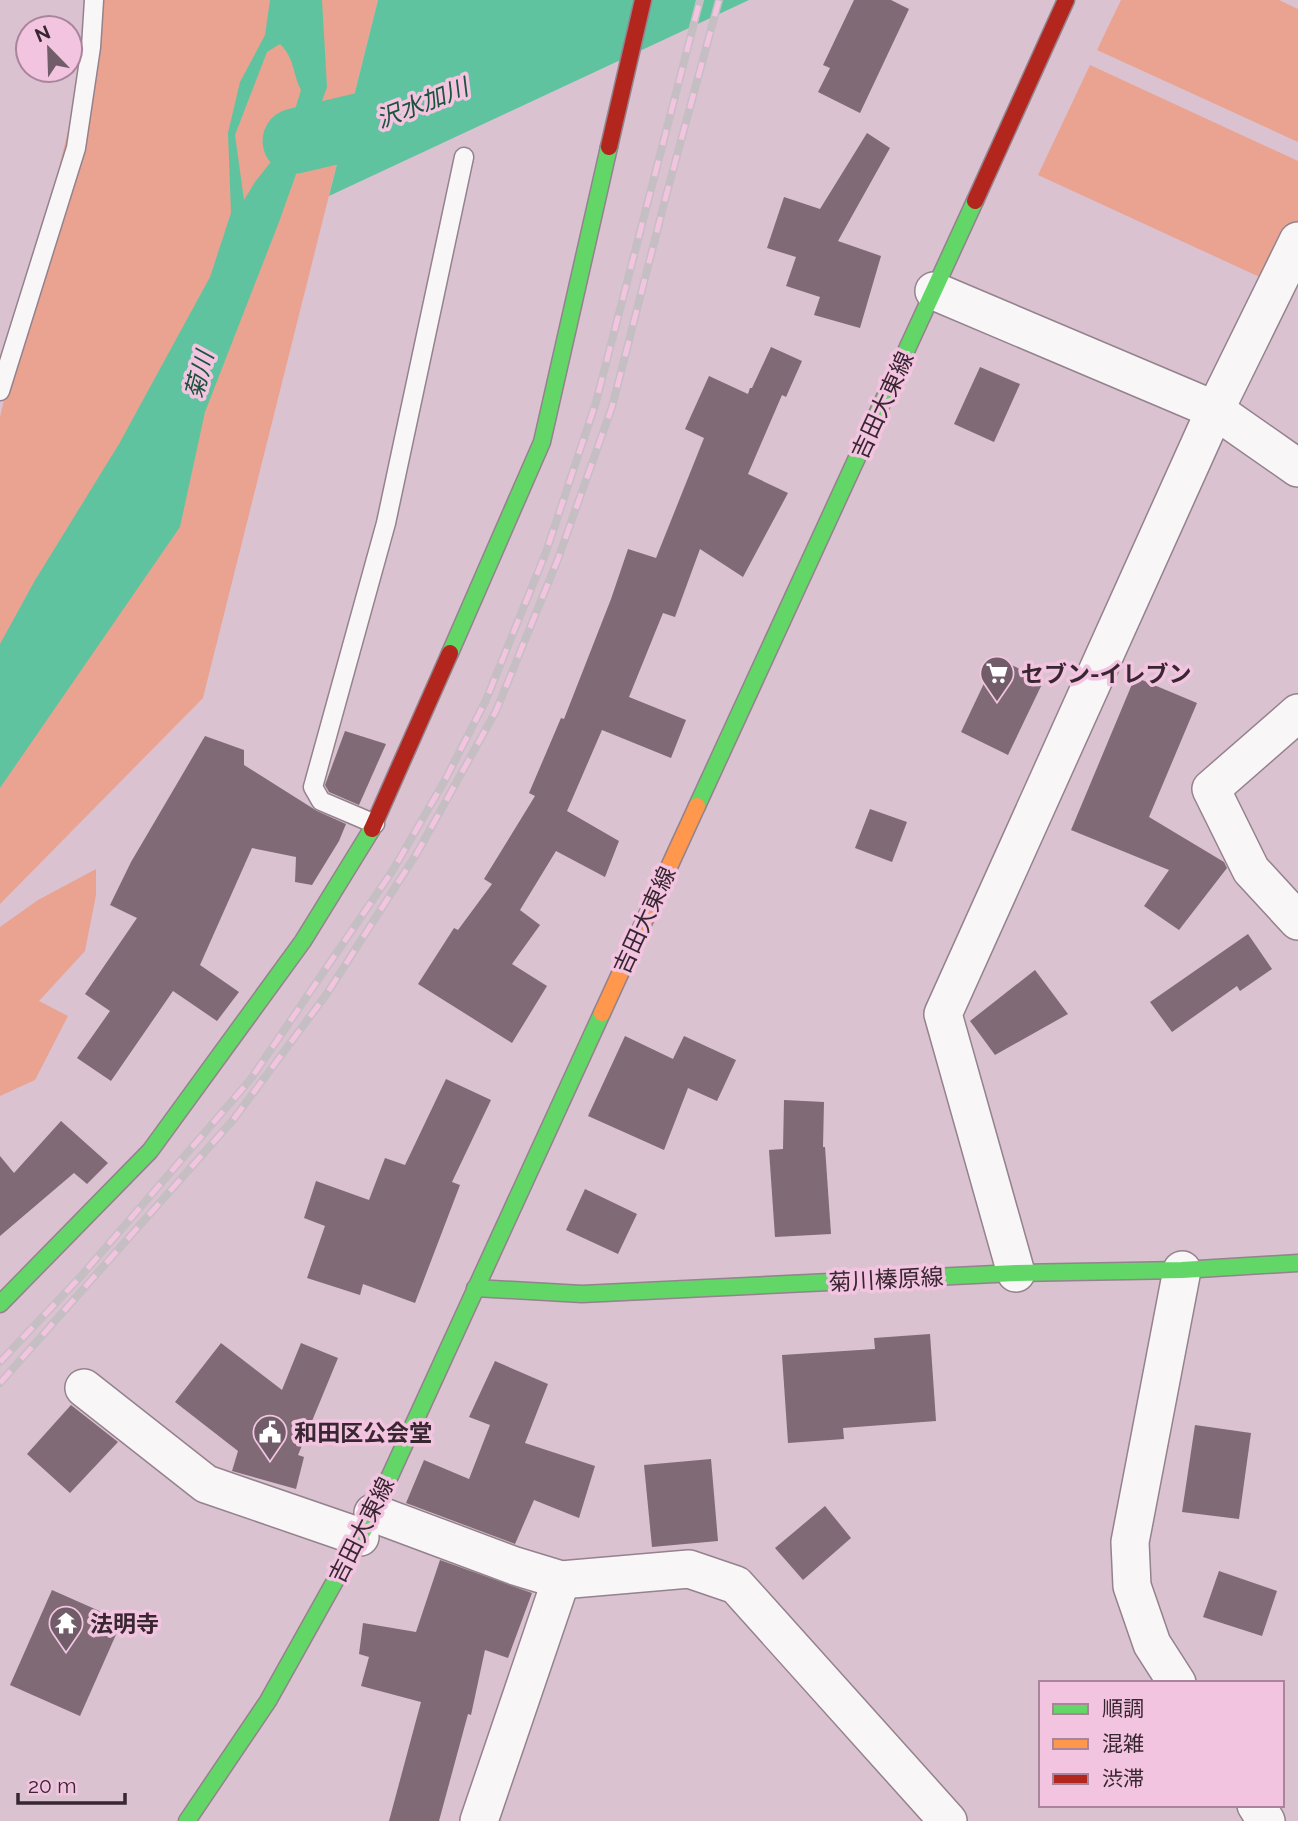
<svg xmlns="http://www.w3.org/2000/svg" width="1298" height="1821" font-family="Raleway,'Noto Sans JP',sans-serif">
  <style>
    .green { fill: #eaa391 }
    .water { fill: #60c39f; fill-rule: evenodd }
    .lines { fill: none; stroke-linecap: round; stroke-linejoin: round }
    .river { stroke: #60c39f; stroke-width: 65 }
    .building { fill: #806a75 }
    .lane-casing { stroke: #94828d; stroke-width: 21 }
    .street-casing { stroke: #94828d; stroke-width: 40 }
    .fast-casing { stroke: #94828d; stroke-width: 19 }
    .slow-casing { stroke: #94828d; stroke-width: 19 }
    .jam-casing { stroke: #94828d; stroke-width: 19 }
    .lane { stroke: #f9f6f8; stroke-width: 18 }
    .street { stroke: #f9f6f8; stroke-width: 37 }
    .fast { stroke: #63d668; stroke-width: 16 }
    .slow { stroke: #ff974d; stroke-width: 16 }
    .jam { stroke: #b3261e; stroke-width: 16 }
    .rail-casing { stroke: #c5bfc3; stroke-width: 8 }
    .rail { stroke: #f2c4e0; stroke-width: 5; stroke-dasharray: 16; stroke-linecap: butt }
    .labels { text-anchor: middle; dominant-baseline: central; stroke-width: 7; stroke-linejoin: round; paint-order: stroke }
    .street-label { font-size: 23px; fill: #382631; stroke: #f2c4e0 }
    .poi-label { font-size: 23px; font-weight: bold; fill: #382631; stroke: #f2c4e0; text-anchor: start }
    .water-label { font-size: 24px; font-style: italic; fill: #1b533b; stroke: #f2c4e0 }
  </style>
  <rect width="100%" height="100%" fill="#dac2d1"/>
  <g class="green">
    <polygon points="99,0 378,0 203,698 0,904 0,417"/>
    <polygon points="1121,0 1279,0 1298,9 1298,142 1097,50"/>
    <polygon points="1090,65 1298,161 1298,240 1277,285 1038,175"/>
    <polygon points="96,869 96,895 85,951 39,1001 68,1016 35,1080 0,1096 0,927 38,900"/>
  </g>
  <g class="water">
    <path d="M270 0H322L327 87 279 222 205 412 180 527 0 788V644L34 582 119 444 210 277 231 213 228 133 240 82 265 35ZM280 44C295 59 292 72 301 90L284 145 255 182 244 200 235 135 267 52Z"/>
    <polygon points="378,0 749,0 329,196"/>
  </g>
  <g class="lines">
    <polyline class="river" points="295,141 363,125 432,102"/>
  </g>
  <g class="building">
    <polygon points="854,0 891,0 909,9 860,113 818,92 830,68 823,65"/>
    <polygon points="867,133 890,148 838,241 881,256 860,328 814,315 820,297 786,286 796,257 767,248 784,197 820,209"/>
    <polygon points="771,347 802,361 786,397 782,395 748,474 788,493 743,577 700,549 675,617 663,613 629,697 686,720 671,758 602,730 567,811 619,841 605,877 556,851 520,910 540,925 512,964 547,986 512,1043 418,984 454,928 458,930 492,884 484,879 535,796 529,793 561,718 564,719 611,599 628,549 656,558 704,438 685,429 709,376 748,394 750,388 752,388"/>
    <polygon points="980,367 1020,384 994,442 954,424"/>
    <polygon points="996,658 1044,680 1008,755 961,732"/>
    <polygon points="1135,677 1197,703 1149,817 1224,862 1227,868 1179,930 1144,906 1169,870 1071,830"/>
    <polygon points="345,731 386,744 359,805 329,792 325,785"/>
    <polygon points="205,736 244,750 244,765 317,811 346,824 339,841 312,885 295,882 296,857 252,848 200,965 239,992 217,1021 173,991 111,1081 77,1058 110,1011 85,994 137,918 110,905 131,862"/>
    <polygon points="870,809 907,822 892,862 855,848"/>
    <polygon points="1248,934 1272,969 1240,991 1237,986 1172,1032 1150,1002"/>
    <polygon points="1035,970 1068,1014 995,1055 970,1021"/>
    <polygon points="625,1036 673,1059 684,1036 736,1060 717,1101 688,1088 664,1150 588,1116"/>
    <polygon points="446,1079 491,1100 452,1182 460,1185 415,1303 363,1284 360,1295 307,1278 325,1226 304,1218 316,1181 369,1200 385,1158 405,1165"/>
    <polygon points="784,1100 824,1102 823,1147 825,1147 831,1234 775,1237 769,1150 783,1149"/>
    <polygon points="61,1121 108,1163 87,1184 74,1173 0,1236 0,1156 14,1173"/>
    <polygon points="585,1189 637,1214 618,1254 566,1230"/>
    <polygon points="930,1334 936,1421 843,1428 844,1439 788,1443 782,1355 875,1349 874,1338"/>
    <polygon points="221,1343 282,1390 301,1343 338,1358 298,1455 304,1457 296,1489 232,1471 238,1451 175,1402"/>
    <polygon points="495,1361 548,1384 525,1443 595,1466 579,1518 534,1500 515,1544 406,1503 424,1460 469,1479 490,1425 469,1417"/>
    <polygon points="71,1405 118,1442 70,1493 27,1454"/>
    <polygon points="1195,1425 1251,1433 1239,1519 1182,1512"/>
    <polygon points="711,1459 718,1541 652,1547 644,1465"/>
    <polygon points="825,1506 851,1538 803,1580 775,1548"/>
    <polygon points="440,1560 532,1593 508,1658 485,1650 471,1715 468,1714 439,1821 389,1821 421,1702 361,1686 369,1657 359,1654 363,1623 416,1632"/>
    <polygon points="1219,1571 1277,1591 1262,1636 1203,1617"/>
    <polygon points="52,1590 122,1621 80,1716 10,1685"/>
  </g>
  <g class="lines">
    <g class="lane-casing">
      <g id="lane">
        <polyline points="0,391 76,148 91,47 94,0"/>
        <polyline points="375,824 321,801 313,787 386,523 464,157"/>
      </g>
    </g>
    <g class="street-casing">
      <g id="street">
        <polyline points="934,291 1215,410 1298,468"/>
        <polyline points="1298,713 1211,789 1251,870 1298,921"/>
        <polyline points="1016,1273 943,1014 1215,410 1298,241"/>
        <polyline points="84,1388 206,1484 360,1537"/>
        <polyline points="373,1513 515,1566 561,1580 689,1569 736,1585 948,1821"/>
        <polyline points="1177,1683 1152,1644 1132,1586 1130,1542 1182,1270"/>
        <polyline points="1256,1805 1266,1821"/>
        <polyline points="479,1821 561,1580"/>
      </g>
    </g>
    <g class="fast-casing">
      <g id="fast">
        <polyline points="450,653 542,442 609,147"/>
        <polyline points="697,806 975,201"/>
        <polyline points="475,1288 582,1294 1016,1273 1182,1270 1298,1263"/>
        <polyline points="0,1304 150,1151 303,941 372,829"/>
        <polyline points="187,1821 268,1701 373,1513 602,1013"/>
      </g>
    </g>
    <g class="slow-casing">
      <polyline id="slow" points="602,1013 697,806"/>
    </g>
    <g class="jam-casing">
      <g id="jam">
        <polyline points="609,147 643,0"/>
        <polyline points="975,201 1066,0"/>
        <polyline points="372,829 450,653"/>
      </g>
    </g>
    <use href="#lane" class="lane"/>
    <use href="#street" class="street"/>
    <use href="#fast" class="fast"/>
    <use href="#slow" class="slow"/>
    <use href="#jam" class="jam"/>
    <g class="rail-casing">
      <g id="rail">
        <polyline points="0,1362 82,1275 250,1080 393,870 445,780 486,700 546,552 596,402 700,0"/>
        <polyline points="0,1383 233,1120 326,995 417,853 496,711 558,559 612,407 666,196 719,0"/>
      </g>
    </g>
    <use href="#rail" class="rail"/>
  </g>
  <defs>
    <g id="supermarket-pin" transform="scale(1.75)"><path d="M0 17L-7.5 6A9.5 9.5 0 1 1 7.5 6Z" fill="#715d69" stroke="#f2c4e0"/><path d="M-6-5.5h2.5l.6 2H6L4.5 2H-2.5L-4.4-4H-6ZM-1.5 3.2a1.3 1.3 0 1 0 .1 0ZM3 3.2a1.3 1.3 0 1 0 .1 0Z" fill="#fff"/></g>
    <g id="civic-pin" transform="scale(1.75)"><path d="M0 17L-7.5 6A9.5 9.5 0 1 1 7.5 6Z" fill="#715d69" stroke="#f2c4e0"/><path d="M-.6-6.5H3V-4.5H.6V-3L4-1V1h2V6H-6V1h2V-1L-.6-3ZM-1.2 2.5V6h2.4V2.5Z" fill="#fff"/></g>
    <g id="temple-pin" transform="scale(1.75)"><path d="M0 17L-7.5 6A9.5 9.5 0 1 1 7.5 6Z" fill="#715d69" stroke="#f2c4e0"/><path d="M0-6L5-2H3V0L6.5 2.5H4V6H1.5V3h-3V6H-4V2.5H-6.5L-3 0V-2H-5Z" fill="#fff"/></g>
  </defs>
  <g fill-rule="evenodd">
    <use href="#supermarket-pin" x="997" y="673"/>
    <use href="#civic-pin" x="270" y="1432"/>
    <use href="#temple-pin" x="66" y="1623"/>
  </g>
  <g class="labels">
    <g class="street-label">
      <text transform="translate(882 405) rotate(-65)">吉田大東線</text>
      <text transform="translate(644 920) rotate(-65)">吉田大東線</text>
      <text transform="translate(886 1279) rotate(-3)">菊川榛原線</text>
      <text transform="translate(361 1530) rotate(-63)">吉田大東線</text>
    </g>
    <g class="poi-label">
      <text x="1021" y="673">セブン-イレブン</text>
      <text x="294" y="1432">和田区公会堂</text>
      <text x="90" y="1623">法明寺</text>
    </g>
    <g class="water-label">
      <text transform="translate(422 103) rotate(-21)">沢水加川</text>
      <text transform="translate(199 375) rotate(-75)">菊川</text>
    </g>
  </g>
  <rect x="1039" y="1681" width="245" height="126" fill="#f2c4e0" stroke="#a8859a" stroke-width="2"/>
  <rect x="1053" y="1704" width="35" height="10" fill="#63d668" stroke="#a8859a" stroke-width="2"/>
  <text x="1102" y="1716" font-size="21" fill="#382631">順調</text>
  <rect x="1053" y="1739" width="35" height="10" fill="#ff974d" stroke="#a8859a" stroke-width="2"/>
  <text x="1102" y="1751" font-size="21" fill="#382631">混雑</text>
  <rect x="1053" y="1774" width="35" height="10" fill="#b3261e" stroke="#a8859a" stroke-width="2"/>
  <text x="1102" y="1786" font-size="21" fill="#382631">渋滞</text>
  <g transform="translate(49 49) rotate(337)"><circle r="33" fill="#f2c4e0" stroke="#a8859a" stroke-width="2"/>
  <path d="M0-5L12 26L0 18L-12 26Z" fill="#715d69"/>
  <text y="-10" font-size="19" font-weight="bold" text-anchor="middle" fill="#382631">N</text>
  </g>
  <path d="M18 1793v10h107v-10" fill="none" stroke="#382631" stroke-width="3.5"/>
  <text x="28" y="1793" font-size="21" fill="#382631" stroke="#f2c4e0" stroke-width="5" paint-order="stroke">20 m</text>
</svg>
